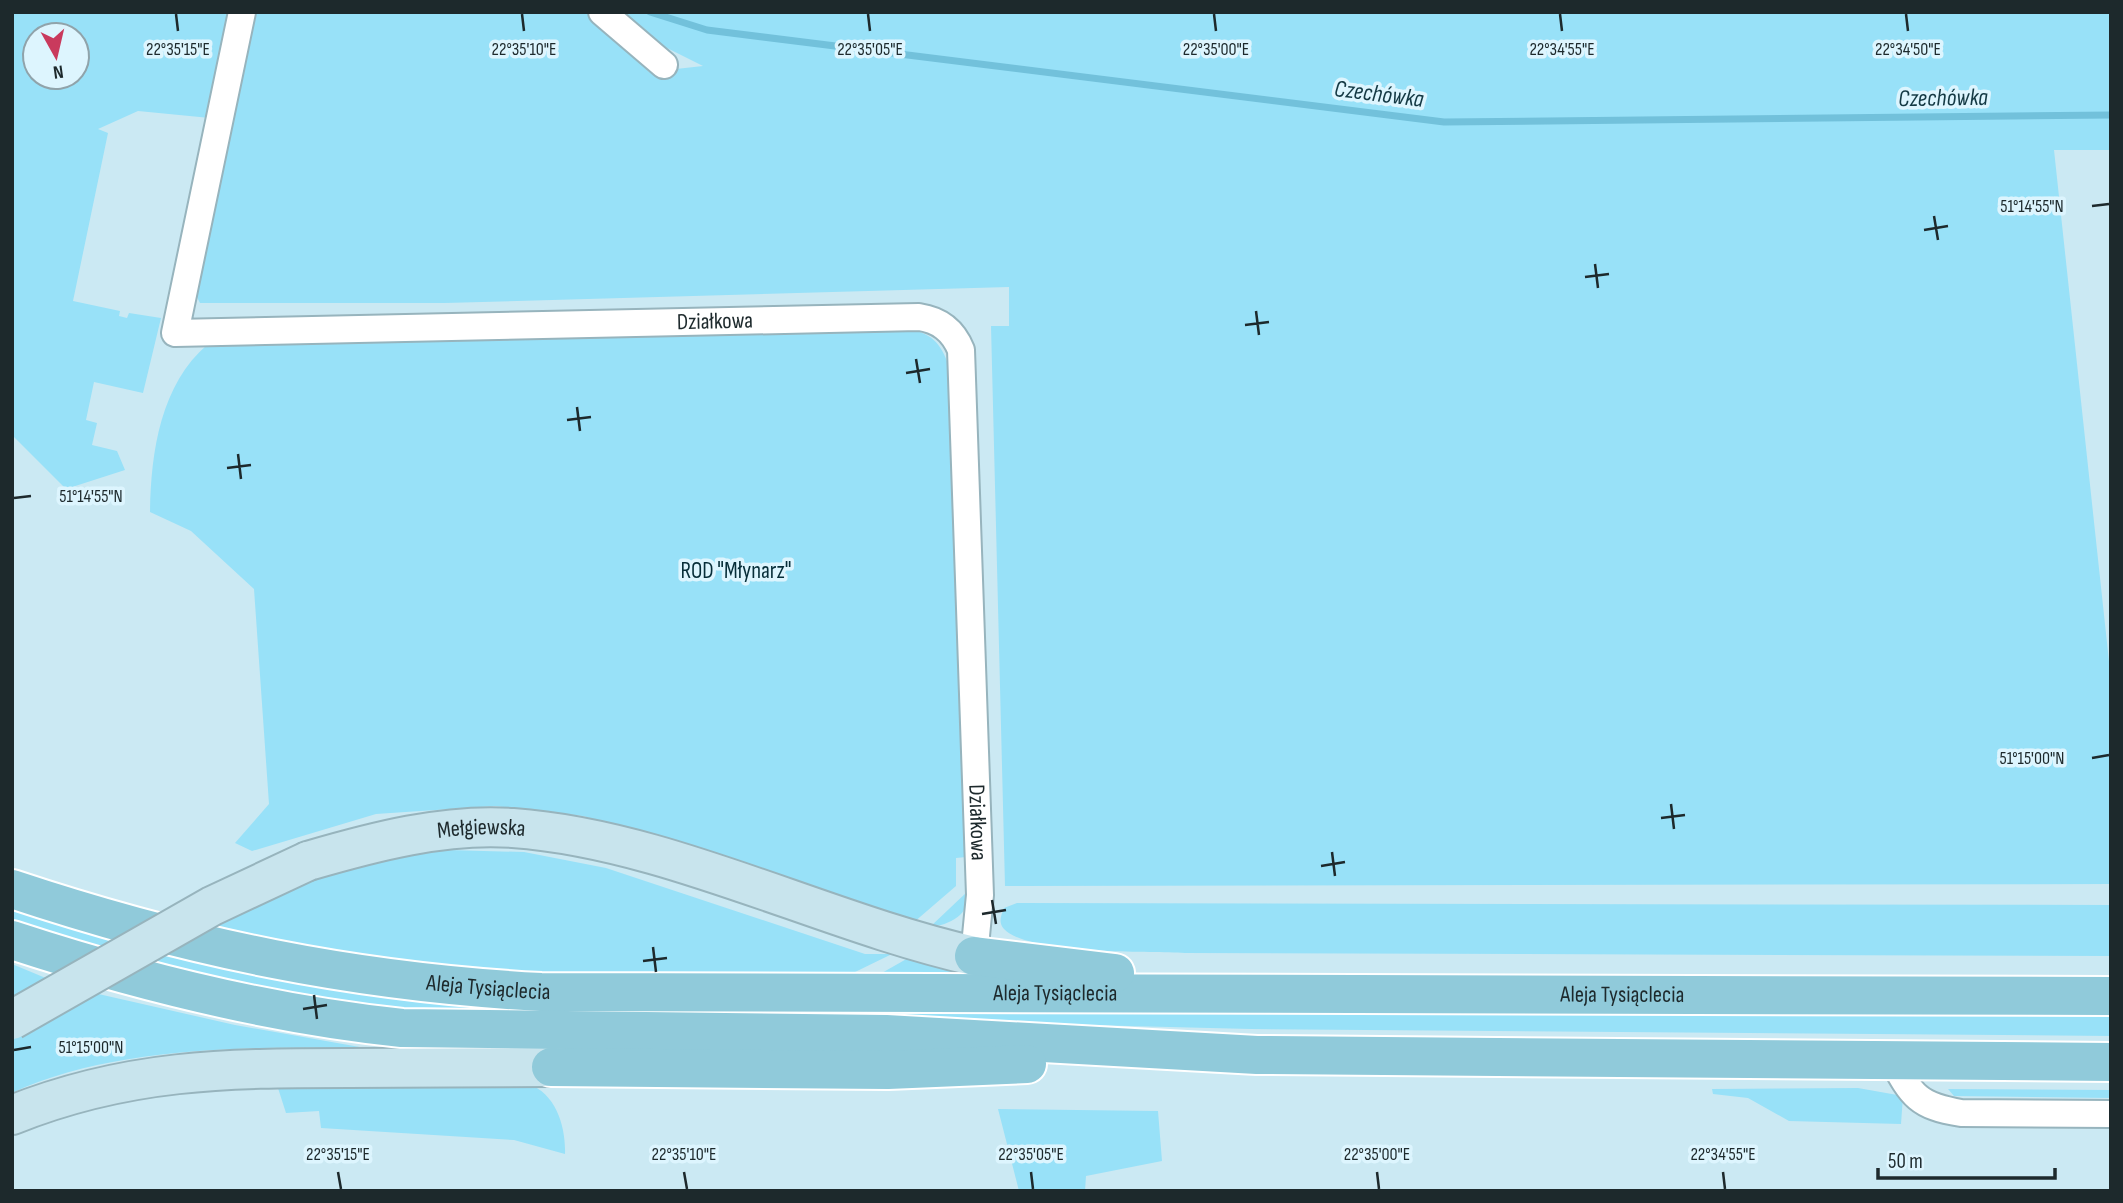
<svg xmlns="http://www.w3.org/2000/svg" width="2123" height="1203" font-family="'Sofia Sans Condensed',sans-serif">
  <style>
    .green { fill: #98e1f8; fill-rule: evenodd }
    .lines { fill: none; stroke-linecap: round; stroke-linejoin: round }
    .stream { stroke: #72c1db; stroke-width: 7 }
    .minor-casing { stroke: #97b4bd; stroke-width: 30 }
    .secondary-casing { stroke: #97b4bd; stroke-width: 42 }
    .primary-casing { stroke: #fff; stroke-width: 42 }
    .minor { stroke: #fff; stroke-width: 26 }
    .secondary { stroke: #c8e4ed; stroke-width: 38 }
    .primary { stroke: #90cada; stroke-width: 38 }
    .secondary-bridge-casing { stroke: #97b4bd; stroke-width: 42; stroke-linecap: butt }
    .secondary-bridge { stroke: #c8e4ed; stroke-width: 38 }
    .ticks { fill: none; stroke: #1d292c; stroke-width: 2.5 }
    .labels { text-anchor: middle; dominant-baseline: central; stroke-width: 7; stroke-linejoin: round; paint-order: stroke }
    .street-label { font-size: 23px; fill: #1d292c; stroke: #ddf5fe }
    .park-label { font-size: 23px; fill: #072e39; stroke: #ddf5fe }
    .water-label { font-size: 24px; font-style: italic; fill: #143944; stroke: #ddf5fe }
    .ticks-label { font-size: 18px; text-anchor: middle; fill: #1d292c; stroke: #ddf5fe; stroke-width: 7; stroke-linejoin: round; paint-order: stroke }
  </style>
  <rect width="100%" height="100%" fill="#cbe9f3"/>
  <g class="green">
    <path d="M12 12H228L210 118 138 111 98 129 108 133 73 301 120 311 119 316 127 318 129 313 161 318 143 393 94 382 86 420 97 423 92 445 117 451 125 470 66 489 12 435ZM35 35H77V77H35Z"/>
    <polygon points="254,12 591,12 649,72 703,66 629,29 610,12 2111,12 2111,150 2054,150 2111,680 2111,884 1005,886 991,326 1009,326 1009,287 445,303 200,303 194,291"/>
    <path d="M905 328C931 333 941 342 949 367L966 857 956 858V886L913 923 900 920V915L679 843 583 816 495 806 376 814 252 851 235 843 269 804 254 589 191 531 150 512C151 453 160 385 208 344Z"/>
    <polygon points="448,850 524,852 606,868 865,954 892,954 851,974 610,977 445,971 199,930 298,881 364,862"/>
    <path d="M968 891C971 915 949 925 930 927Z"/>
    <path d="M1017 903 2111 905V956L1185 953C1146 951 1029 955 1004 929 998 922 1001 916 1004 908Z"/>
    <polygon points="12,906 113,941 89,956 12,930"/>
    <polygon points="170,951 834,1008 834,1020 383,1012 140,967"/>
    <polygon points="910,957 993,976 880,974"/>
    <polygon points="12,964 48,979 12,999"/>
    <path d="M94 993 235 1025 371 1049C260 1046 114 1045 12 1093V1040Z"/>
    <polygon points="880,1008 2111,1013 2111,1036 1251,1029 880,1020"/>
    <path d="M528 1084C556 1093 566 1127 565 1154L514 1140 321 1128 319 1111 286 1113 277 1085Z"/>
    <polygon points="1858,1088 1903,1096 1901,1124 1789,1121 1748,1098 1713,1094 1712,1089"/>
    <polygon points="1948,1089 2111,1090 2111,1098 1954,1096"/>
    <polygon points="998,1109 1158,1111 1162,1161 1086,1176 1085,1191 1019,1191"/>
  </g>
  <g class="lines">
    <polyline class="stream" points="650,12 707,30 1444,122 2111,115"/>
    <g class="minor-casing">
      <g id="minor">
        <path id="s1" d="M242 12 175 333 919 317C939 320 953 330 961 350L980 895 974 956"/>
        <polyline points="602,12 664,65"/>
        <path d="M1892 1059C1912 1096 1918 1106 1961 1113L2111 1114"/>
      </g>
    </g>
    <g class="secondary-casing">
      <g id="secondary">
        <path id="s2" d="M308 861C373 842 445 823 513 828 667 839 823 922 974 956"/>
        <path d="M12 1115C127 1069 226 1068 348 1068 416 1068 483 1067 551 1067"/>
      </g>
    </g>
    <g class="primary-casing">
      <g id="primary">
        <path id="s3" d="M12 889C189 948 355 982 541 992L2111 996"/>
        <path d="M12 940C140 982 268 1014 402 1028L886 1034 1257 1055 2111 1062"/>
        <polyline points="974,956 1115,973"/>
        <polyline points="551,1067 888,1070 1027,1064"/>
      </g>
    </g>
    <use href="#minor" class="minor"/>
    <use href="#secondary" class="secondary"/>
    <use href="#primary" class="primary"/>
    <g class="secondary-bridge-casing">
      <polyline id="secondary-bridge" points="12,1020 212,906 308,861"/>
    </g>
    <use href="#secondary-bridge" class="secondary-bridge"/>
  </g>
  <path class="ticks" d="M176 14 178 31M522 14 524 31M868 14 870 31M1214 14 1216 31M1560 14 1562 31M1906 14 1908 31M2092 206 2109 204M1934 216 1938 240M1924 230 1948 226M1595 264 1598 288M1585 277 1609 274M1256 311 1259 335M1245 325 1269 322M916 359 920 383M906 373 930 369M577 407 580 431M567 420 591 417M238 454 241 479M227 468 251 465M14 498 31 496M2092 758 2109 755M1671 804 1674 829M1661 818 1685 815M1332 852 1335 876M1321 866 1345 862M992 900 996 924M982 914 1006 910M653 947 656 972M643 961 667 958M314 995 317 1019M303 1009 327 1005M14 1050 31 1047M338 1172 341 1189M684 1172 687 1189M1031 1172 1033 1189M1377 1172 1379 1189M1723 1172 1725 1189"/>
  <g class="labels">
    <g class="street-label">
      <text stroke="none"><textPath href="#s1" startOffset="868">Działkowa</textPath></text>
      <text stroke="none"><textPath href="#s1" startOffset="1601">Działkowa</textPath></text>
      <text stroke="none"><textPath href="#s2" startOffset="177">Mełgiewska</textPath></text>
      <text stroke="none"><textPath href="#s3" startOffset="488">Aleja Tysiąclecia</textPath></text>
      <text stroke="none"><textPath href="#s3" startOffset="1055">Aleja Tysiąclecia</textPath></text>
      <text stroke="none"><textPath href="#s3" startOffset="1622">Aleja Tysiąclecia</textPath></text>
    </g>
    <g class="park-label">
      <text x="736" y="571">ROD "Młynarz"</text>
    </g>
    <g class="water-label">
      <text transform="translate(1379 94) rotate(7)">Czechówka</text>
      <text transform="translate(1943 98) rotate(-1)">Czechówka</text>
    </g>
  </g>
  <g class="ticks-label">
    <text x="178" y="55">22°35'15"E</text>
    <text x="524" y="55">22°35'10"E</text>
    <text x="870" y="55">22°35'05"E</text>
    <text x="1216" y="55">22°35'00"E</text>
    <text x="1562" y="55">22°34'55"E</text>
    <text x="1908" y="55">22°34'50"E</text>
    <text x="2032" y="212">51°14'55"N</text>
    <text x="91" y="502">51°14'55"N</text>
    <text x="2032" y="764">51°15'00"N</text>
    <text x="91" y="1053">51°15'00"N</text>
    <text x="338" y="1160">22°35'15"E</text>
    <text x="684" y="1160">22°35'10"E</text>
    <text x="1031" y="1160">22°35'05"E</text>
    <text x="1377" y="1160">22°35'00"E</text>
    <text x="1723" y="1160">22°34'55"E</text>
  </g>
  <rect width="2123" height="1203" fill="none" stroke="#1d292c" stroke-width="28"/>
  <g transform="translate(56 56) rotate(172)"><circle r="33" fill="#ddf5fe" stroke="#90a3aa" stroke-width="2"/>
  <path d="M0-5L12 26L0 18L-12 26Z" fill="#c93a5d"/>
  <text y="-10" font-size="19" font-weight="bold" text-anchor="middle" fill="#1d292c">N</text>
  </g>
  <path d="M1878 1168v10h177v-10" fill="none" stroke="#1d292c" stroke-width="3.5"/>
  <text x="1888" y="1168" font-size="21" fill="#1d292c" stroke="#ddf5fe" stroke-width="5" paint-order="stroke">50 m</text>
</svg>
